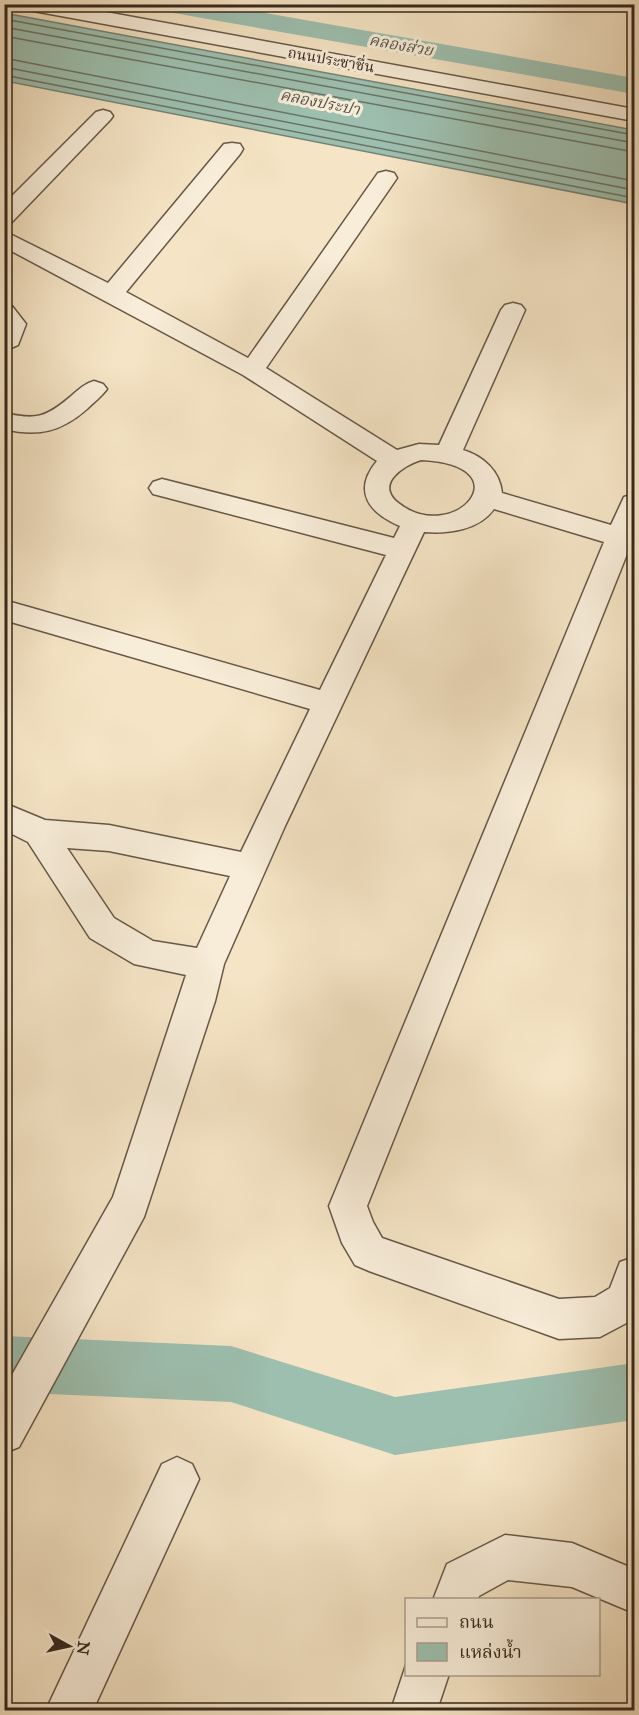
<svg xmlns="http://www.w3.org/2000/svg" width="639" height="1715" font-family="'IM FELL Great Primer','Noto Serif Thai',serif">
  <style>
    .water { fill: #9dbfaf; stroke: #748375; stroke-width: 1.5 }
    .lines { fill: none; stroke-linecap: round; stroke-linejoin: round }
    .shore { stroke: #6a7466; stroke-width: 1.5 }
    .canal { fill: #9dbfaf; fill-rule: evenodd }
    .minor-casing { stroke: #665748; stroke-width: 3 }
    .minor { fill: #f8edd9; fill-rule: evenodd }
    .labels { text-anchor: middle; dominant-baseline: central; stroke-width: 6; stroke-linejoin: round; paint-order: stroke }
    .far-street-label { font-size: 15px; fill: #36281e; stroke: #f8edd9 }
    .far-water-label { font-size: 16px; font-style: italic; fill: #55554a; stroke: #f8edd9 }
  </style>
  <rect width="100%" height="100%" fill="#f5e4c5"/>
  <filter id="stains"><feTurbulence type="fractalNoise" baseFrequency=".00333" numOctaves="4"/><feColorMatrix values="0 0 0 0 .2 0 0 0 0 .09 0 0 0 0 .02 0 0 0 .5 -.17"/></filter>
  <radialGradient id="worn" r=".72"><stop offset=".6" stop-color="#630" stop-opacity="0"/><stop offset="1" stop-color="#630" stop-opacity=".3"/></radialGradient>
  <polygon class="water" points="4,13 634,130 634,204 5,81"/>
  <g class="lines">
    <g class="shore">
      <polyline points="4,19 634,135"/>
      <polyline points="4,27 634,143"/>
      <polyline points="4,36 634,152"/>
      <polyline points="4,58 634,181"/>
      <polyline points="4,67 634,190"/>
      <polyline points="4,75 634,198"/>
    </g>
    <g class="canal">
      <polygon points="156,4 215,4 634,78 634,94 168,12 159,9"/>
      <polygon points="4,1336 231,1346 395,1397 634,1363 634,1420 395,1455 231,1402 4,1392"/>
    </g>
    <g class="minor-casing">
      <g id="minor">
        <polygon points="19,4 62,4 634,109 634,121 28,10 21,8"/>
        <polygon points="103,110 110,112 113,116 110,120 12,222 4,224 4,204 96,112"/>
        <path d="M232 143 240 144 243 149 240 154 126 292 248 358 378 173 386 171 394 173 397 178 266 368 397 450 419 444 439 445 501 310 505 305 513 303 521 305 525 310 463 450C483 456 500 471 502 493L611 525 624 497 634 494V550L629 549 367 1206 373 1222 382 1238 559 1299 595 1297 610 1288 620 1262 634 1257V1319L600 1337 559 1339 369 1271 355 1265 342 1243 329 1206 604 542 494 509C479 530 449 534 424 532L285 826 224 964 215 1001 144 1217 19 1447 4 1453V1389L113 1197 186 975 134 964 90 938 28 842 4 830V803L45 820 109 825 241 852 310 709 4 620V600L320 690 386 555 153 494 149 488 153 482 162 479 394 538 400 526C369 513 352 491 377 461L243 375 4 247V231L108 283 224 144ZM421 460C527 465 453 548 397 502 375 483 405 465 421 460ZM67 848 109 851 230 876 197 948 153 941 114 918Z"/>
        <polygon points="4,304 12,306 26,324 18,345 4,351"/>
        <path d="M94 381 103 384 107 389C101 397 94 402 87 409 61 432 38 437 4 429V413C36 420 45 418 70 397 78 390 84 384 94 381Z"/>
        <polygon points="177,1457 192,1464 199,1479 93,1710 46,1710 162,1464"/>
        <polygon points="505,1535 572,1543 634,1569 634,1613 572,1587 508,1580 479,1596 478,1600 433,1600 447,1564"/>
        <polygon points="406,1665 406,1674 449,1674 437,1710 391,1710"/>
      </g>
    </g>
    <use href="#minor" class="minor"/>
  </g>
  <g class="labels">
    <g class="far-street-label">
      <text transform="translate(331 60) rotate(10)">ถนนประชาชื่น</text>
    </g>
    <g class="far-water-label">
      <text transform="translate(401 45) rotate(10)">คลองส่วย</text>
      <text transform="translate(320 102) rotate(11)">คลองประปา</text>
    </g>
  </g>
  <rect width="639" height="1715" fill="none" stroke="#f5e4c5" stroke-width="24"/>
  <rect x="6" y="6" width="627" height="1703" fill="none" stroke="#36281e" stroke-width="3"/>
  <rect x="12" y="12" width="615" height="1691" fill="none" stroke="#36281e" stroke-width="1.5"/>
  <rect x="405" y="1598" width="195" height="78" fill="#f8edd9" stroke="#aa9e8e" stroke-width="1.5"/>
  <rect x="417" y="1618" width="30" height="9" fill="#f8edd9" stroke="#aa9e8e" stroke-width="1.5"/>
  <text x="459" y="1628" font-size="18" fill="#36281e">ถนน</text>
  <rect x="417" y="1643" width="30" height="18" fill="#9dbfaf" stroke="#aa9e8e" stroke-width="1.5"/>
  <text x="459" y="1658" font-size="18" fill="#36281e">แหล่งน้ำ</text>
  <g transform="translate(69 1646) rotate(98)" stroke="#f8edd9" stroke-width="4.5" paint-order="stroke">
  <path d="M0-4.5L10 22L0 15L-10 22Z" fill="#36281e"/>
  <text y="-9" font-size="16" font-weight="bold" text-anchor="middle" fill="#36281e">N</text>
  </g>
  <rect width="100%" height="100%" filter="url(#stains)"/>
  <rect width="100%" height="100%" fill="url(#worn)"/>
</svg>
